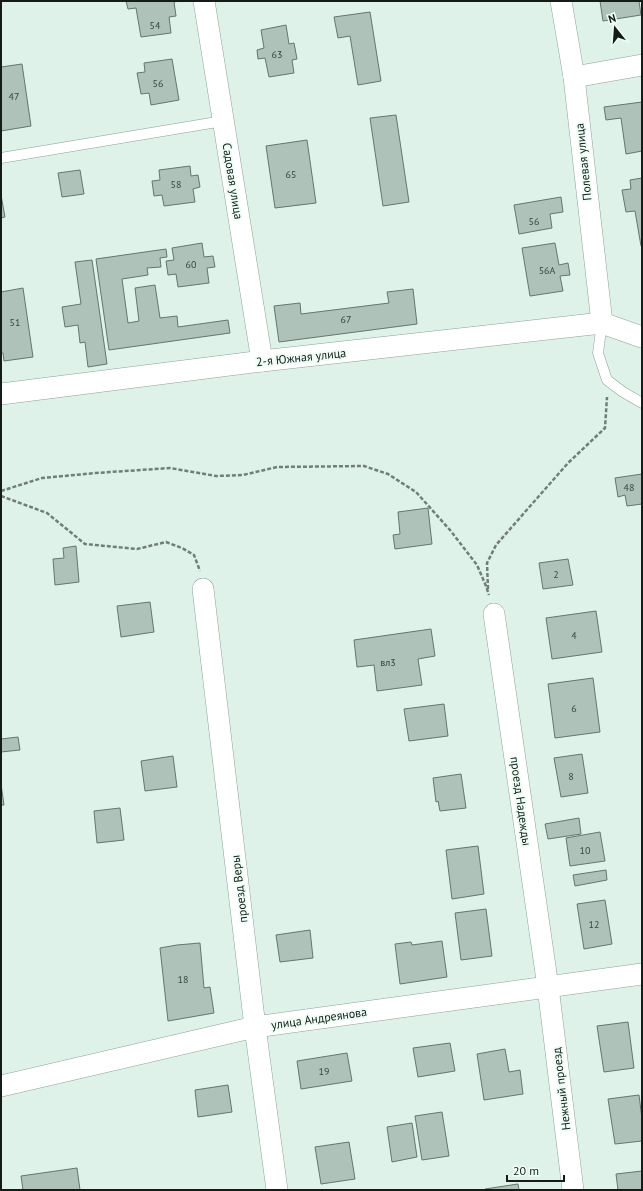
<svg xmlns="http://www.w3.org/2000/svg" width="643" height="1191" font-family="'PT Sans',sans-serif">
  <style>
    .building { fill: #aec2b9; stroke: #64766e }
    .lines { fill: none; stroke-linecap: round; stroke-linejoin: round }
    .lane-casing { stroke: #8ea199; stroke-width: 11 }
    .street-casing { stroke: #8ea199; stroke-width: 22 }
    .path { stroke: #717e78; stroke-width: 2.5; stroke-dasharray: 4 2; stroke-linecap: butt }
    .lane { stroke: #fff; stroke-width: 10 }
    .street { stroke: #fff; stroke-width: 21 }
    .labels { text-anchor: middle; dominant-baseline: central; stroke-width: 4; stroke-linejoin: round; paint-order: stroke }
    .number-label { font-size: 10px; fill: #3a4540 }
    .street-label { font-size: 12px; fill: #141b18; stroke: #eefef7 }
  </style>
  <rect width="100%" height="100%" fill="#def2e9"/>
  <g class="building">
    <polygon points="126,1 180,1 174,2 176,16 169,17 171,33 141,37 136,8 128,9"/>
    <polygon points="600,1 639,1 641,15 603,21"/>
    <polygon points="370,12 381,81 358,85 350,36 338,38 334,17"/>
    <polygon points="286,25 289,44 294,43 297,59 292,60 294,73 269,77 265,58 258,59 257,50 264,48 261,30"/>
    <polygon points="172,59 179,100 151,105 149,93 141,94 137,73 145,72 144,63"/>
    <polygon points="22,64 31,126 1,131 1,67"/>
    <polygon points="642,102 642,151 626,154 621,118 606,120 604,107"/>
    <polygon points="396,115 409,202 383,206 370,118"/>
    <polygon points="307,140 316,203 275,208 266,146"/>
    <polygon points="190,166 191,176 198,175 200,187 193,189 195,202 164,206 162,195 154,196 152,181 160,180 159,170"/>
    <polygon points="80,170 84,194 62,197 58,173"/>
    <polygon points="642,178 642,245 641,246 635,211 626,212 622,190 631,189 630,180"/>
    <polygon points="1,195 5,217 1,218"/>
    <polygon points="561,197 563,212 550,214 552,228 519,234 514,205"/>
    <polygon points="202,243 204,257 213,256 215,267 207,268 209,283 178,287 176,274 168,275 166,261 174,260 172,248"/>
    <polygon points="555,243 559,265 568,263 570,275 560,276 563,291 530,296 522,248"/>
    <polygon points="166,249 167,257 160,258 161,267 147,268 148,275 122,279 128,323 139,321 135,288 155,285 160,318 177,316 178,327 228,320 230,333 109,350 96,259"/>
    <polygon points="92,260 107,364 88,367 85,342 80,343 78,325 65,327 62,307 81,304 75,262"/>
    <polygon points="23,288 33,357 4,361 3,353 1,353 1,292"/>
    <polygon points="413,289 417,324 279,342 274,306 300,303 301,314 389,303 387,292"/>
    <polygon points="642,474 642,504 627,506 625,495 618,497 615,478"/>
    <polygon points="428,508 432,544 395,549 393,535 400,534 398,512"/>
    <polygon points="76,546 79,582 55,585 53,559 64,558 63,548"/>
    <polygon points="568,559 573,585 543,589 539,563"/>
    <polygon points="150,602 154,632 121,637 117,606"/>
    <polygon points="596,611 602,652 552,659 546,618"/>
    <polygon points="431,629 435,656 418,659 422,685 377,691 374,665 357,667 354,640"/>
    <polygon points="593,678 600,732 555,738 548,684"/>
    <polygon points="444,704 448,736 409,741 404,709"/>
    <polygon points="18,737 20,750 1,752 1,739"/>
    <polygon points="582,754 588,793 561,797 554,758"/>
    <polygon points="173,756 177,787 145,791 141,761"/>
    <polygon points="461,774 466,808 440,811 438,801 436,802 433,778"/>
    <polygon points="1,784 4,805 1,805"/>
    <polygon points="120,808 124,840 97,843 94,811"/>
    <polygon points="579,818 581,834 548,839 545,824"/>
    <polygon points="600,832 605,861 570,866 566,838"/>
    <polygon points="478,846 484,894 452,899 446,850"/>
    <polygon points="606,870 607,880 575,886 573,875"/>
    <polygon points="605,900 612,944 584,949 577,904"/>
    <polygon points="486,909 492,956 461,960 455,913"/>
    <polygon points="310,930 313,958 280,962 276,935"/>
    <polygon points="442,941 447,977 400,984 395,944 411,942 412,945"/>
    <polygon points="200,943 204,988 210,987 214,1013 168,1021 160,948 177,945"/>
    <polygon points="628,1022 634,1068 604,1072 597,1026"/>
    <polygon points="450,1043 455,1071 418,1077 413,1048"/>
    <polygon points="505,1049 509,1072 520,1070 523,1094 484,1100 477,1054"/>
    <polygon points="347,1053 352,1081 301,1089 297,1061"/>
    <polygon points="228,1085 232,1112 198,1117 195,1090"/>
    <polygon points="639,1095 642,1119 642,1141 615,1144 608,1099"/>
    <polygon points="442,1112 449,1156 422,1160 415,1116"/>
    <polygon points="412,1123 417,1157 392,1162 387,1127"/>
    <polygon points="349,1142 355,1179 321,1184 315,1147"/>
    <polygon points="77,1168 80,1190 23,1190 21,1176"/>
    <polygon points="642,1171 642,1190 618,1190 616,1174"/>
    <polygon points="518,1184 519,1190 486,1190 485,1189"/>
  </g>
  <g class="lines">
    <g class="lane-casing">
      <g id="lane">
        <polyline points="1,158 223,121"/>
        <polyline points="602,323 598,353 607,380 623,392 642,403"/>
      </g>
    </g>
    <g class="street-casing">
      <g id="street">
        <polyline points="204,1 262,361"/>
        <polyline points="561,1 574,77 602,323"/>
        <polyline points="574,77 642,65"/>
        <polyline points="1,394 262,361 602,323 642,337"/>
        <polyline points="203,589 255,1027 277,1190"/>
        <polyline points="494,614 548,987 573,1190"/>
        <polyline points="1,1086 255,1027 642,974"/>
      </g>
    </g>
    <g class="path">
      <polyline points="1,491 42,478 96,473 170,468 216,476 243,475 277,467 364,466 388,474 416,492 450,530 477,565 486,586 489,595"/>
      <polyline points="1,496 47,513 85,544 137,549 166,542 182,548 194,555 200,571"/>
      <polyline points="488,589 487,563 496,545 568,463 605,428 607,397"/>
    </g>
    <use href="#lane" class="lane"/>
    <use href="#street" class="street"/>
  </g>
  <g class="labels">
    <g class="number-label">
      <text x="155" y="25">54</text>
      <text x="277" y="54">63</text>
      <text x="158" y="83">56</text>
      <text x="14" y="96">47</text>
      <text x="291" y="174">65</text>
      <text x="176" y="184">58</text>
      <text x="534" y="221">56</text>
      <text x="191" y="264">60</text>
      <text x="547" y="270">56А</text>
      <text x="346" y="319">67</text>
      <text x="15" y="322">51</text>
      <text x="629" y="487">48</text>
      <text x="556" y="574">2</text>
      <text x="574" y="635">4</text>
      <text x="388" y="662">вл3</text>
      <text x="574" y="708">6</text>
      <text x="571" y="776">8</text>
      <text x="585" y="850">10</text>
      <text x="594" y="924">12</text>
      <text x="183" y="979">18</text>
      <text x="324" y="1071">19</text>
    </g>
    <g class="street-label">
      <text transform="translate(583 162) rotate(-96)">Полевая улица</text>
      <text transform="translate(233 181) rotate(81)">Садовая улица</text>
      <text transform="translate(301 357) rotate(-6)">2-я Южная улица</text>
      <text transform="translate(521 801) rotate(82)">проезд Надежды</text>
      <text transform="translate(239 889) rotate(-97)">проезд Веры</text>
      <text transform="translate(319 1018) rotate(-8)">улица Андреянова</text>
      <text transform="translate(561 1089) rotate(-97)">Нежный проезд</text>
    </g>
  </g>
  <rect width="643" height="1191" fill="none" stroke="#141b18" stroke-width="4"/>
  <g transform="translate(615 28) rotate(343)" stroke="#eefef7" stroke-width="3" paint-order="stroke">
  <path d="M0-3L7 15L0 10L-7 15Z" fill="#141b18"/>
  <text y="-6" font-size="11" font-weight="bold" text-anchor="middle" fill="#141b18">N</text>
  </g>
  <path d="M507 1175v6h57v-6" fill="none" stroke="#141b18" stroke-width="2"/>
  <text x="513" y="1175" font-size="12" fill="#141b18" stroke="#eefef7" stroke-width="3" paint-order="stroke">20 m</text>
</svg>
